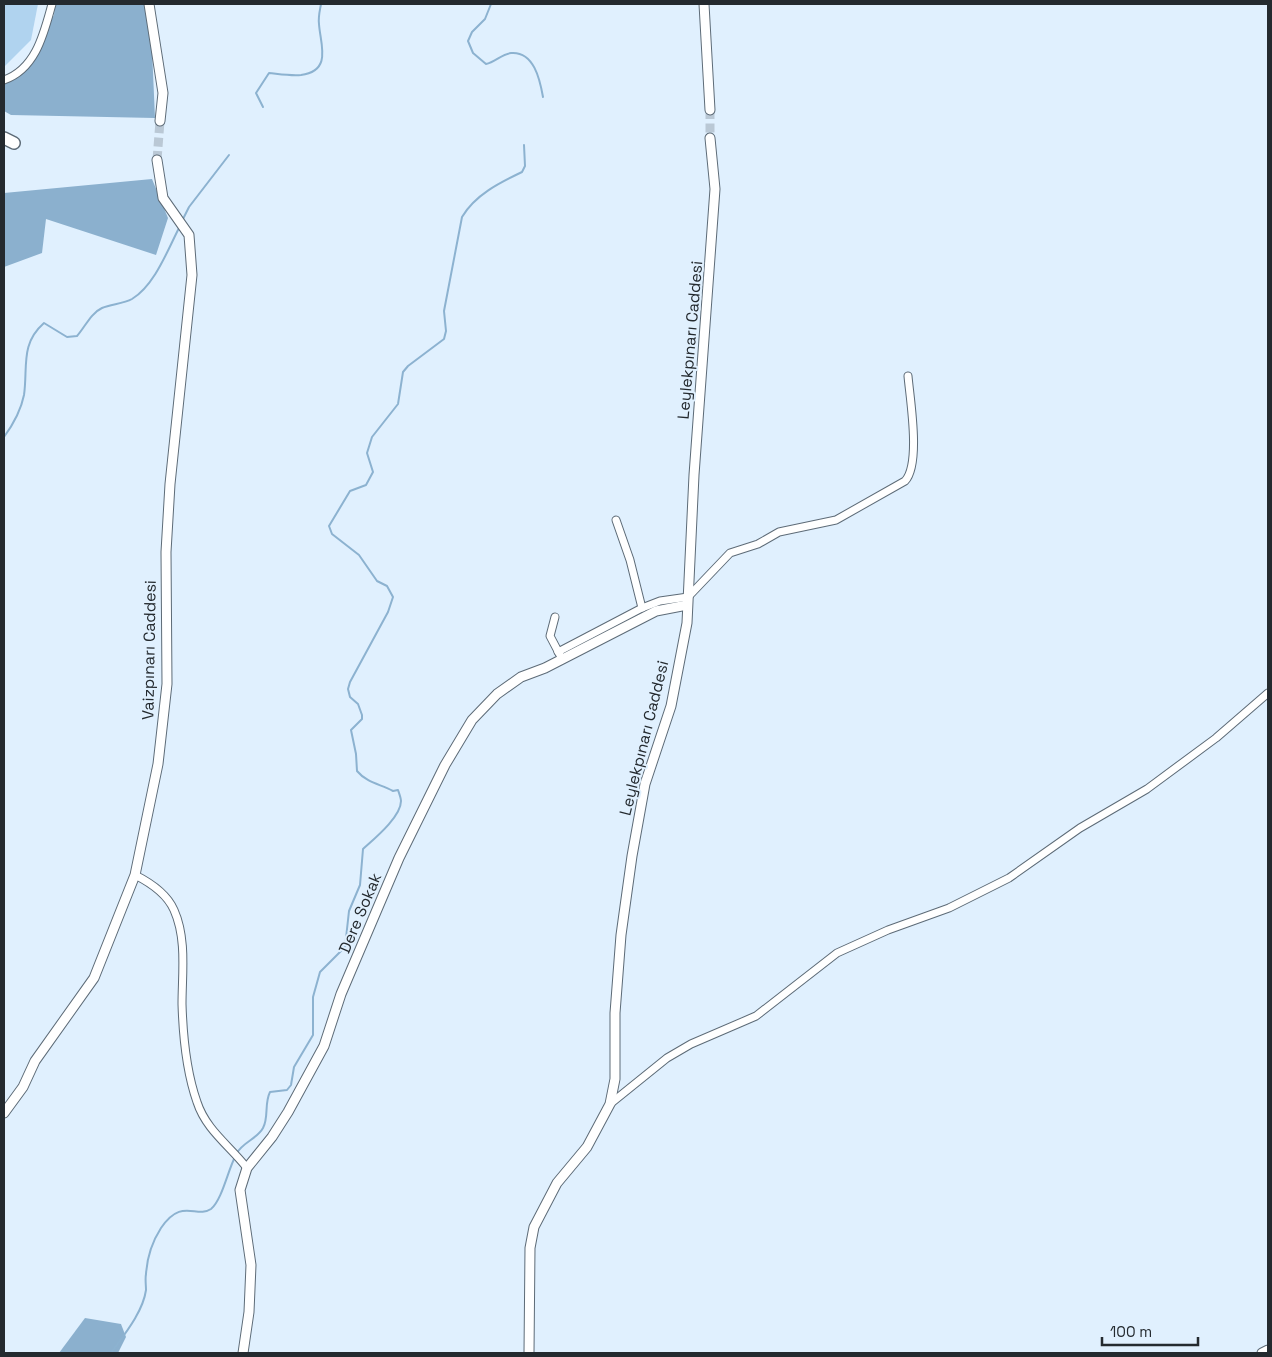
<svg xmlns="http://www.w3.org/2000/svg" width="1272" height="1357" font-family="'Space Grotesk',sans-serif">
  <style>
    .green { fill: #b0d3ef }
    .forest { fill: #8bb0ce }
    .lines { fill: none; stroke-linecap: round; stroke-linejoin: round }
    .stream { stroke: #8cb2d0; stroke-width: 2 }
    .tertiary-tunnel { stroke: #bac8d5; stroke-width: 9; stroke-dasharray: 9 4.5; stroke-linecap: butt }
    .minor-casing { stroke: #5d6b77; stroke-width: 9 }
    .tertiary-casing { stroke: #5d6b77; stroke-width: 11 }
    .trunk-casing { stroke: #5d6b77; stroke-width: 14 }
    .minor { stroke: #fff; stroke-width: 7 }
    .tertiary { stroke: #fff; stroke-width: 9 }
    .trunk { stroke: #fff; stroke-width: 11 }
    .labels { text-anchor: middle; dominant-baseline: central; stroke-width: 4; stroke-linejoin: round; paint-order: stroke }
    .street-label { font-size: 16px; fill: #242a2f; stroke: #e0f0fe }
  </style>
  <rect width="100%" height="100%" fill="#e0f0fe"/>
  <polygon class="green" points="4,4 38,4 31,40 4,67"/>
  <g class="forest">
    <polygon points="55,4 150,4 155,118 11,115 4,111 4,80 27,65 54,15"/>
    <polygon points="152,179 168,218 156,255 46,219 42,253 4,267 4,193"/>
    <polygon points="85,1318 121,1324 126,1337 118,1353 59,1353"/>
  </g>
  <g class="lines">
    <g class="stream">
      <path d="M491 4 485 19 472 32 468 41 473 53 486 64C495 62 502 54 511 53 534 51 540 80 543 97"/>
      <path d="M263 107 256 93 269 73C279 74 291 76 301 75 333 71 320 43 319 24 318 17 320 10 321 4"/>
      <polyline points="183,219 189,207 229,155"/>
      <path d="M4 437C12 426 21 410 24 395 28 367 20 344 44 323L67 337 77 336C85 327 91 313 102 308 111 304 123 304 132 299 155 285 168 249 180 226"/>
      <path d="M237 1153C243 1142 257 1139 263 1128 269 1117 264 1104 270 1092L287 1090 291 1085 294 1067 313 1035V997L320 972 345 947 349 911 360 885 363 849C374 839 401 817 401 801 401 798 399 793 398 790L393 791C380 784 367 783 357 771L356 754 351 730 362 719V715L358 704 350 697 348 689 350 682 388 612 393 597 387 586 377 581 359 555 332 534 329 526 350 491 366 485 373 472 367 453 372 437 398 404 403 372 408 366 444 339 446 331 444 311 462 217C475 195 499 183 522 172L525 166 524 145"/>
      <path d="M111 1353C124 1335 143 1312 146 1290 146 1285 145 1279 146 1274 147 1258 152 1242 161 1228 182 1197 196 1219 211 1209 222 1200 228 1170 235 1157"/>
    </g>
    <g class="tertiary-tunnel">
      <polyline points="710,110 710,138"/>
      <polyline points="157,160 160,121"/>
    </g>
    <g class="minor-casing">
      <g id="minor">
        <path d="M4 80C36 69 44 33 52 4"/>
        <polyline points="616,520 630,560 642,608"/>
        <polyline points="555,617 550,636 560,655"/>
        <path d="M558 652 642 608 660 601 688 597 730 553 758 544 779 532 836 520 905 481C921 464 910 399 908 376"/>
        <path d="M135 875C151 883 167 894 174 910 187 939 182 974 182 1004 183 1037 186 1071 197 1102 206 1130 230 1146 247 1168"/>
        <polyline points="610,1104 667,1058 691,1044 756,1016 837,953 888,930 949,908 1009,878 1080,828 1147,789 1216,738 1268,693"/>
      </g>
    </g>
    <g class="tertiary-casing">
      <g id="tertiary">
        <polyline points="149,4 163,93 160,121"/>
        <polyline points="704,4 710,110"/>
        <polyline points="4,1113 23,1087 35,1061 94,978 135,875 158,764 167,684 166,552 170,484 192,275 189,235 163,198 157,160"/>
        <polyline points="243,1353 249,1312 251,1265 240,1190 247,1168 272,1137 288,1112 324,1046 341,994 399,858 445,765 472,720 497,694 521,677 545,668 656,611 687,605"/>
        <polyline points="529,1353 530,1248 534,1227 557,1183 587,1147 610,1104 615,1079 615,1013 621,935 632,856 645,784 671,706 687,623 694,475 715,189 710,138"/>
        <polyline points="1262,1353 1268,1350"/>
      </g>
    </g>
    <g class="trunk-casing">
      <polyline id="trunk" points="4,138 14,143"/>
    </g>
    <use href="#minor" class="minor"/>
    <use href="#tertiary" class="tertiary"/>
    <use href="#trunk" class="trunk"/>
  </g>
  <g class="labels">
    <g class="street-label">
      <text transform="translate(690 340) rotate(-85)">Leylekpınarı Caddesi</text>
      <text transform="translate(149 650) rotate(-89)">Vaizpınarı Caddesi</text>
      <text transform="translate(644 738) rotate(-76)">Leylekpınarı Caddesi</text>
      <text transform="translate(360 913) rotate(-67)">Dere Sokak</text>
    </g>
  </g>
  <rect width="1272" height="1357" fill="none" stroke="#242a2f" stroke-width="10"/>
  <path d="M1102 1337v8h96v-8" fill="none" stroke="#242a2f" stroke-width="2.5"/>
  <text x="1110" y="1337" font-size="15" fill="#242a2f" stroke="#e0f0fe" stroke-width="4" paint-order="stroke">100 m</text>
</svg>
